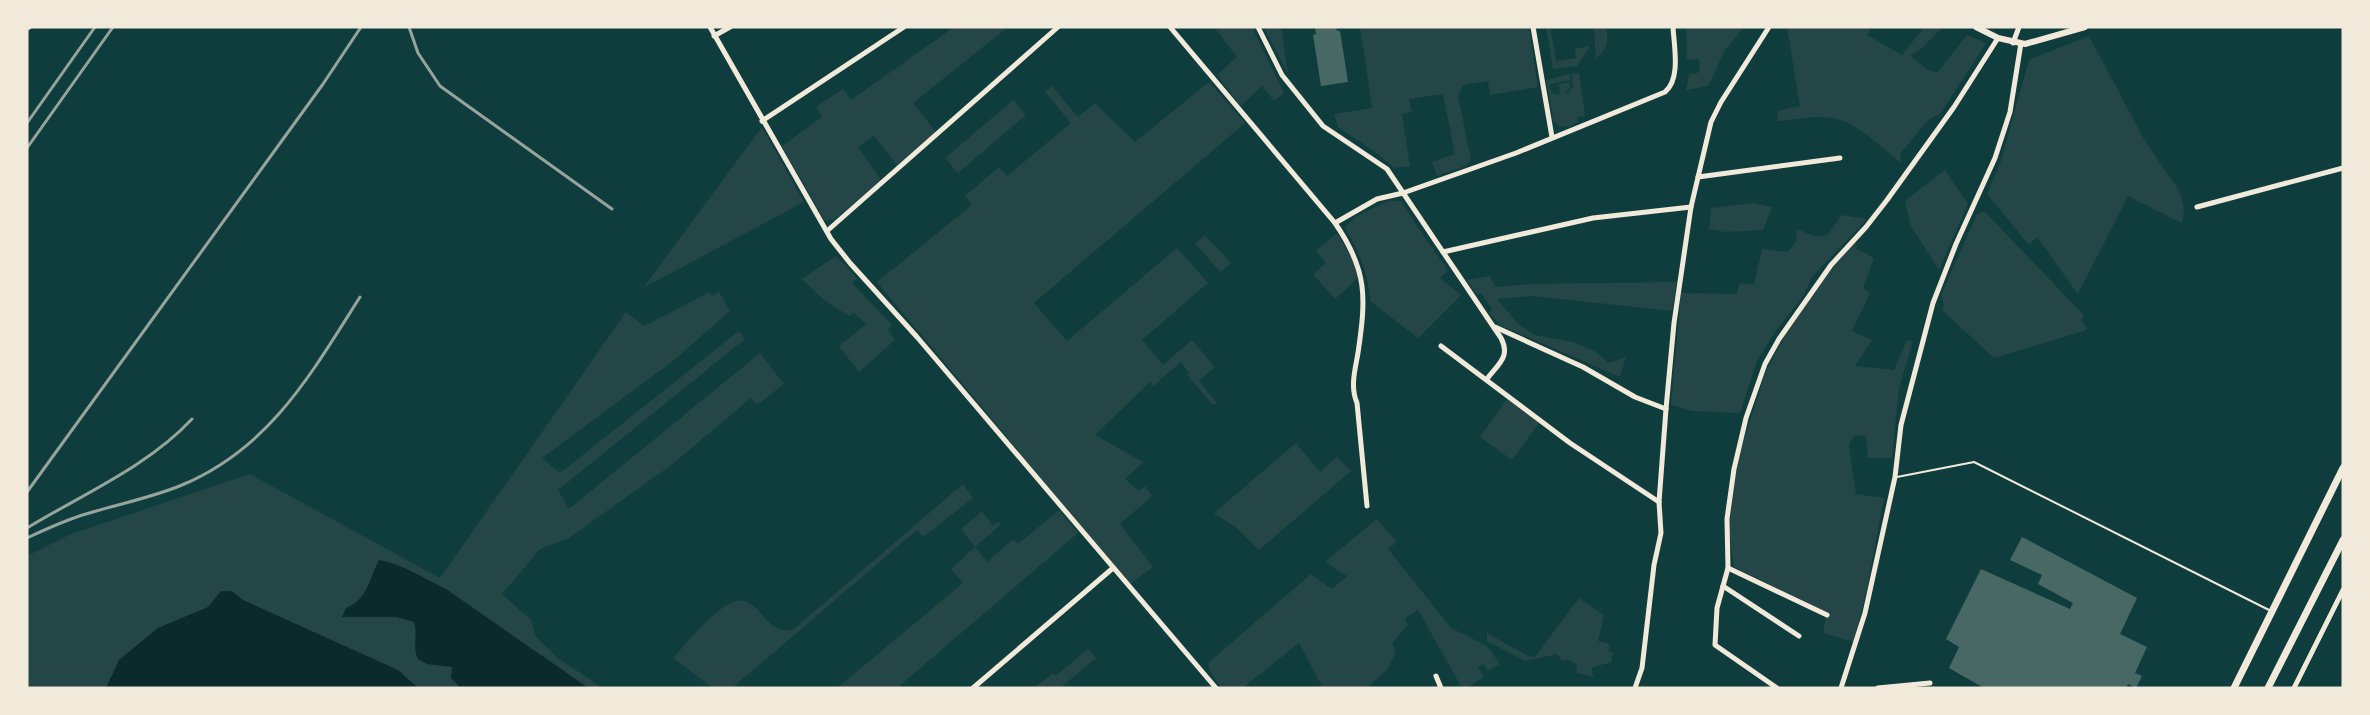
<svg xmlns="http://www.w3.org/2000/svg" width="2370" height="715" font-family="'PT Sans Narrow',sans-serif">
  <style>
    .green { fill: #244646 }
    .water { fill: #0a2a2b }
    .building { fill: #486865 }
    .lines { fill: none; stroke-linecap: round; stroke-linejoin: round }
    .service { stroke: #f1e9da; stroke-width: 2 }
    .minor { stroke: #f1e9da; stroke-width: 5 }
    .tertiary { stroke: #f1e9da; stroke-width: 6 }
    .secondary { stroke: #f1e9da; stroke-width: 7 }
    .rail { stroke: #97a49c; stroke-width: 3 }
  </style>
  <rect width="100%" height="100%" fill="#0f3d3e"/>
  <g class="green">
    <polygon points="954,27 1008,27 913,103 936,132 897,165 874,136 858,147 881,180 835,219 826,221 823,218 782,146 822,117 816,107 843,89 851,100"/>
    <polygon points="1214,27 1252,27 1284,93 1274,101 1262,86 1241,106 1217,75 1237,57"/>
    <polygon points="1263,27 1281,27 1288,74 1266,32"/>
    <polygon points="1360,27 1529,27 1538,87 1490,95 1488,81 1463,85 1458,96 1471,159 1466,166 1437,176 1432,162 1455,154 1443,94 1409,99 1412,112 1402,114 1410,166 1394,168 1378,154 1338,127 1334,114 1372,108"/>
    <polygon points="1546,27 1550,27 1556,61 1576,58 1575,49 1590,46 1577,66 1553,69"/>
    <path d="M1594 27H1606C1609 43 1607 47 1596 59Z"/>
    <polygon points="1686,27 1744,27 1725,50 1708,86 1686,90 1689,75 1700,72 1699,59 1687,60"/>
    <path d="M1787 27H1871L1867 35 1902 55 1924 27H1943L1921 49 1910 56 1927 69 1937 73 1967 35 1986 43 1941 113 1928 120 1900 154 1901 163C1886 151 1862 128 1844 121 1824 113 1798 119 1777 121L1778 111 1800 106Z"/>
    <polygon points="2089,36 2145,141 2180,192 2184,210 2182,223 2128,196 2078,294 2037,237 2029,245 1987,194 2001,161 2029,60"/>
    <polygon points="1579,73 1585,115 1577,118 1578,122 1568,127 1559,126 1550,118 1553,117 1546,80 1570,74 1571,80 1550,84 1551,90 1555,95 1560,94 1559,84 1569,82 1570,87 1565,93 1569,92 1573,87 1572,74"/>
    <polygon points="1209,82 1245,123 1034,303 1067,341 1177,248 1208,283 1142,340 1163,365 1192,340 1215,367 1199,381 1217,403 1213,405 1187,375 1189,373 1181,362 1153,386 1150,382 1095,435 1143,462 1125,479 1139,491 1145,486 1152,496 1120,524 1153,567 1130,584 877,282 972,205 965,196 999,167 1007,176 1071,123 1045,92 1052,86 1078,117 1095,103 1135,142"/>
    <polygon points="1013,100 1026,115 958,173 945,158"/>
    <polygon points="762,127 804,202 643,288"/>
    <polygon points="1945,170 1968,204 1939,270 1911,226 1905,201"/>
    <path d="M1388 201H1401L1418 228 1448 270 1440 278 1461 295 1418 338 1370 301C1369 273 1358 251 1345 227L1355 217Z"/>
    <polygon points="1753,203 1772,207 1763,230 1725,232 1709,229 1711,208"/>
    <polygon points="1984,211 2084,315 2081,321 2087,328 2084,331 1994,358 1942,310 1944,305 1941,295 1977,214"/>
    <path d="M1841 215 1867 219 1812 277 1803 296 1775 332 1757 361 1740 413 1692 411 1671 405 1681 293 1737 294 1740 283 1754 285 1762 249 1787 252 1796 242 1797 229C1822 240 1827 241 1841 215Z"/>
    <polygon points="1337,233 1354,261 1358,278 1335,299 1313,274 1326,263 1316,251"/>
    <polygon points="1205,235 1231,263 1221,272 1195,244"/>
    <polygon points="1857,239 1855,248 1874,258 1863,288 1870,293 1852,331 1872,340 1855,366 1894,370 1907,340 1913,341 1899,388 1892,458 1868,458 1866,435 1854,436 1849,445 1856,494 1884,498 1867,589 1854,642 1823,633 1827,613 1734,567 1729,530 1733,492 1739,455 1766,371 1786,333 1825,277"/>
    <polygon points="836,256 857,278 852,283 892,325 888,330 895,340 859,372 839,346 866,324 854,313 849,316 824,300 802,279"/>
    <polygon points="1490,276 1495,287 1532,284 1677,282 1672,311 1532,296 1497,299 1518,324 1535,335 1573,342 1594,351 1609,363 1626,357 1620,377 1500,325 1489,313 1492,309 1481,293 1477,295 1467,280"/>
    <polygon points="710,292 712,296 719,292 730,311 673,361 542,458 560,473 739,331 745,339 558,490 569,509 760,353 784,384 757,405 751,398 670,466 569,538 540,549 502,594 531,620 536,637 559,659 603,688 588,688 542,655 520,688 27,688 27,556 71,534 250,474 440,578 626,312 644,326"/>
    <polygon points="1507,399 1539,423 1512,460 1480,437"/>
    <polygon points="1296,443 1320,472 1337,457 1351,471 1259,550 1237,528 1214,513"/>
    <path d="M963 484 973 498 923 537 917 530 732 688H713L673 658C689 641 710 613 731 603 760 589 763 639 794 629Z"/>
    <polygon points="1059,510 1078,533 897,688 837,688 963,583 951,569 975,547 961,529 982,511 993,526 999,522 1001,524 975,547 987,562 1013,539 1018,544"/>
    <polygon points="1377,519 1397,542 1388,549 1451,628 1487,646 1500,664 1488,671 1484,664 1478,667 1484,677 1466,688 1462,688 1418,610 1405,618 1408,625 1392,643 1396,653 1387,670 1367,688 1323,688 1299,643 1243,688 1221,688 1210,671 1208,663 1311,574 1332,589 1347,576 1325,562"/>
    <polygon points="1579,598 1604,615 1598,641 1610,644 1608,651 1613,652 1611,662 1591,668 1594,677 1577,673 1576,664 1568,660 1562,661 1557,654 1525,661 1487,641 1487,633 1528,656 1535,657"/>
    <polygon points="1088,649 1096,658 1060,688 1034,688 1053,673 1056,676"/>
  </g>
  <g class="water">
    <path d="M379 560C403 564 424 579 446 589L588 688H461L451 678 452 667 427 664 418 659C412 647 418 635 414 622L396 617H342L346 608C368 599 369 579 379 560Z"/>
    <polygon points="221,591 232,591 243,600 398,670 418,688 106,688 119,660 158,628 208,607"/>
  </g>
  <g class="building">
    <polygon points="1315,27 1336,27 1337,31 1340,31 1348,82 1321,86 1313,35 1316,34"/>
    <polygon points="2022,537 2137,598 2120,634 2147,647 2135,673 2142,676 2136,688 2128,684 2126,688 1984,688 1949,668 1959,647 1946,639 1981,569 2070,609 2073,603 2038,584 2042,575 2010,560"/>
  </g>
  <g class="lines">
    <polyline class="service" points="1897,477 1974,462 2271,611"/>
    <g class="minor">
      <polyline points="710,27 831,239 850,263 917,337 1216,688"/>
      <path d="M1170 27 1335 223C1368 271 1366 298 1358 353 1355 370 1350 387 1357 403L1367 506"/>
      <path d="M1258 27 1282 75 1323 126 1387 169 1501 338C1511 357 1498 364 1487 379"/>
      <polyline points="1533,27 1552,137"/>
      <polyline points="27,28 29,27"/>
      <polyline points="714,36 730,27"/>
      <polyline points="2013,43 2019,27"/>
      <polyline points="762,121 904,27"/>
      <polyline points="1698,177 1840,158"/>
      <polyline points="2197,207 2343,168"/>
      <path d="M1335 223 1377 199 1403 193 1516 153 1665 92C1681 79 1674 46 1673 27"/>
      <polyline points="827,231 1058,27"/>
      <polyline points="1443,252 1593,218 1691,207"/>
      <polyline points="1495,327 1583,367 1635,397 1666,409"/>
      <polyline points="1441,346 1570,443 1659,502"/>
      <polyline points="1728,568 1827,615"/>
      <polyline points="1723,586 1799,636"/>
      <polyline points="1436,676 1441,688"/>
      <polyline points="973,688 1113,568"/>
      <polyline points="1635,688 1642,668 1654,565 1661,533 1659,502 1666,409 1674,323 1691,207 1711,122 1721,102 1769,27"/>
      <polyline points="1777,688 1715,645 1717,608 1728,568 1727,519 1734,469 1746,418 1765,364 1779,339 1831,265 1866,227 1887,200 1954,107 1998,38"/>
      <polyline points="1841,688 1865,613 1895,477 1901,425 1933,303 1956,244 1995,158 2010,112 2021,43"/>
      <polyline points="1878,688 1930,683"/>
      <polyline points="2294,688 2343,590"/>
    </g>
    <polyline class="tertiary" points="1976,27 1998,38 2025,44 2085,27"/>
    <g class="secondary">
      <polyline points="2234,688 2343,468"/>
      <polyline points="2268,688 2343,540"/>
    </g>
    <g class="rail">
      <polyline points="409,27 418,53 440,86 612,209"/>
      <polyline points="27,123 95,27"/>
      <polyline points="27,148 113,27"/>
      <polyline points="27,492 323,84 361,27"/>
      <path d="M27 528C83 494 147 467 192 419"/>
      <path d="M27 538C46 529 66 520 86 514 118 504 151 498 182 485 270 448 311 374 360 297"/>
    </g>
  </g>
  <rect width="2370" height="715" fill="none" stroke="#f1e9da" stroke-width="57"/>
</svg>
